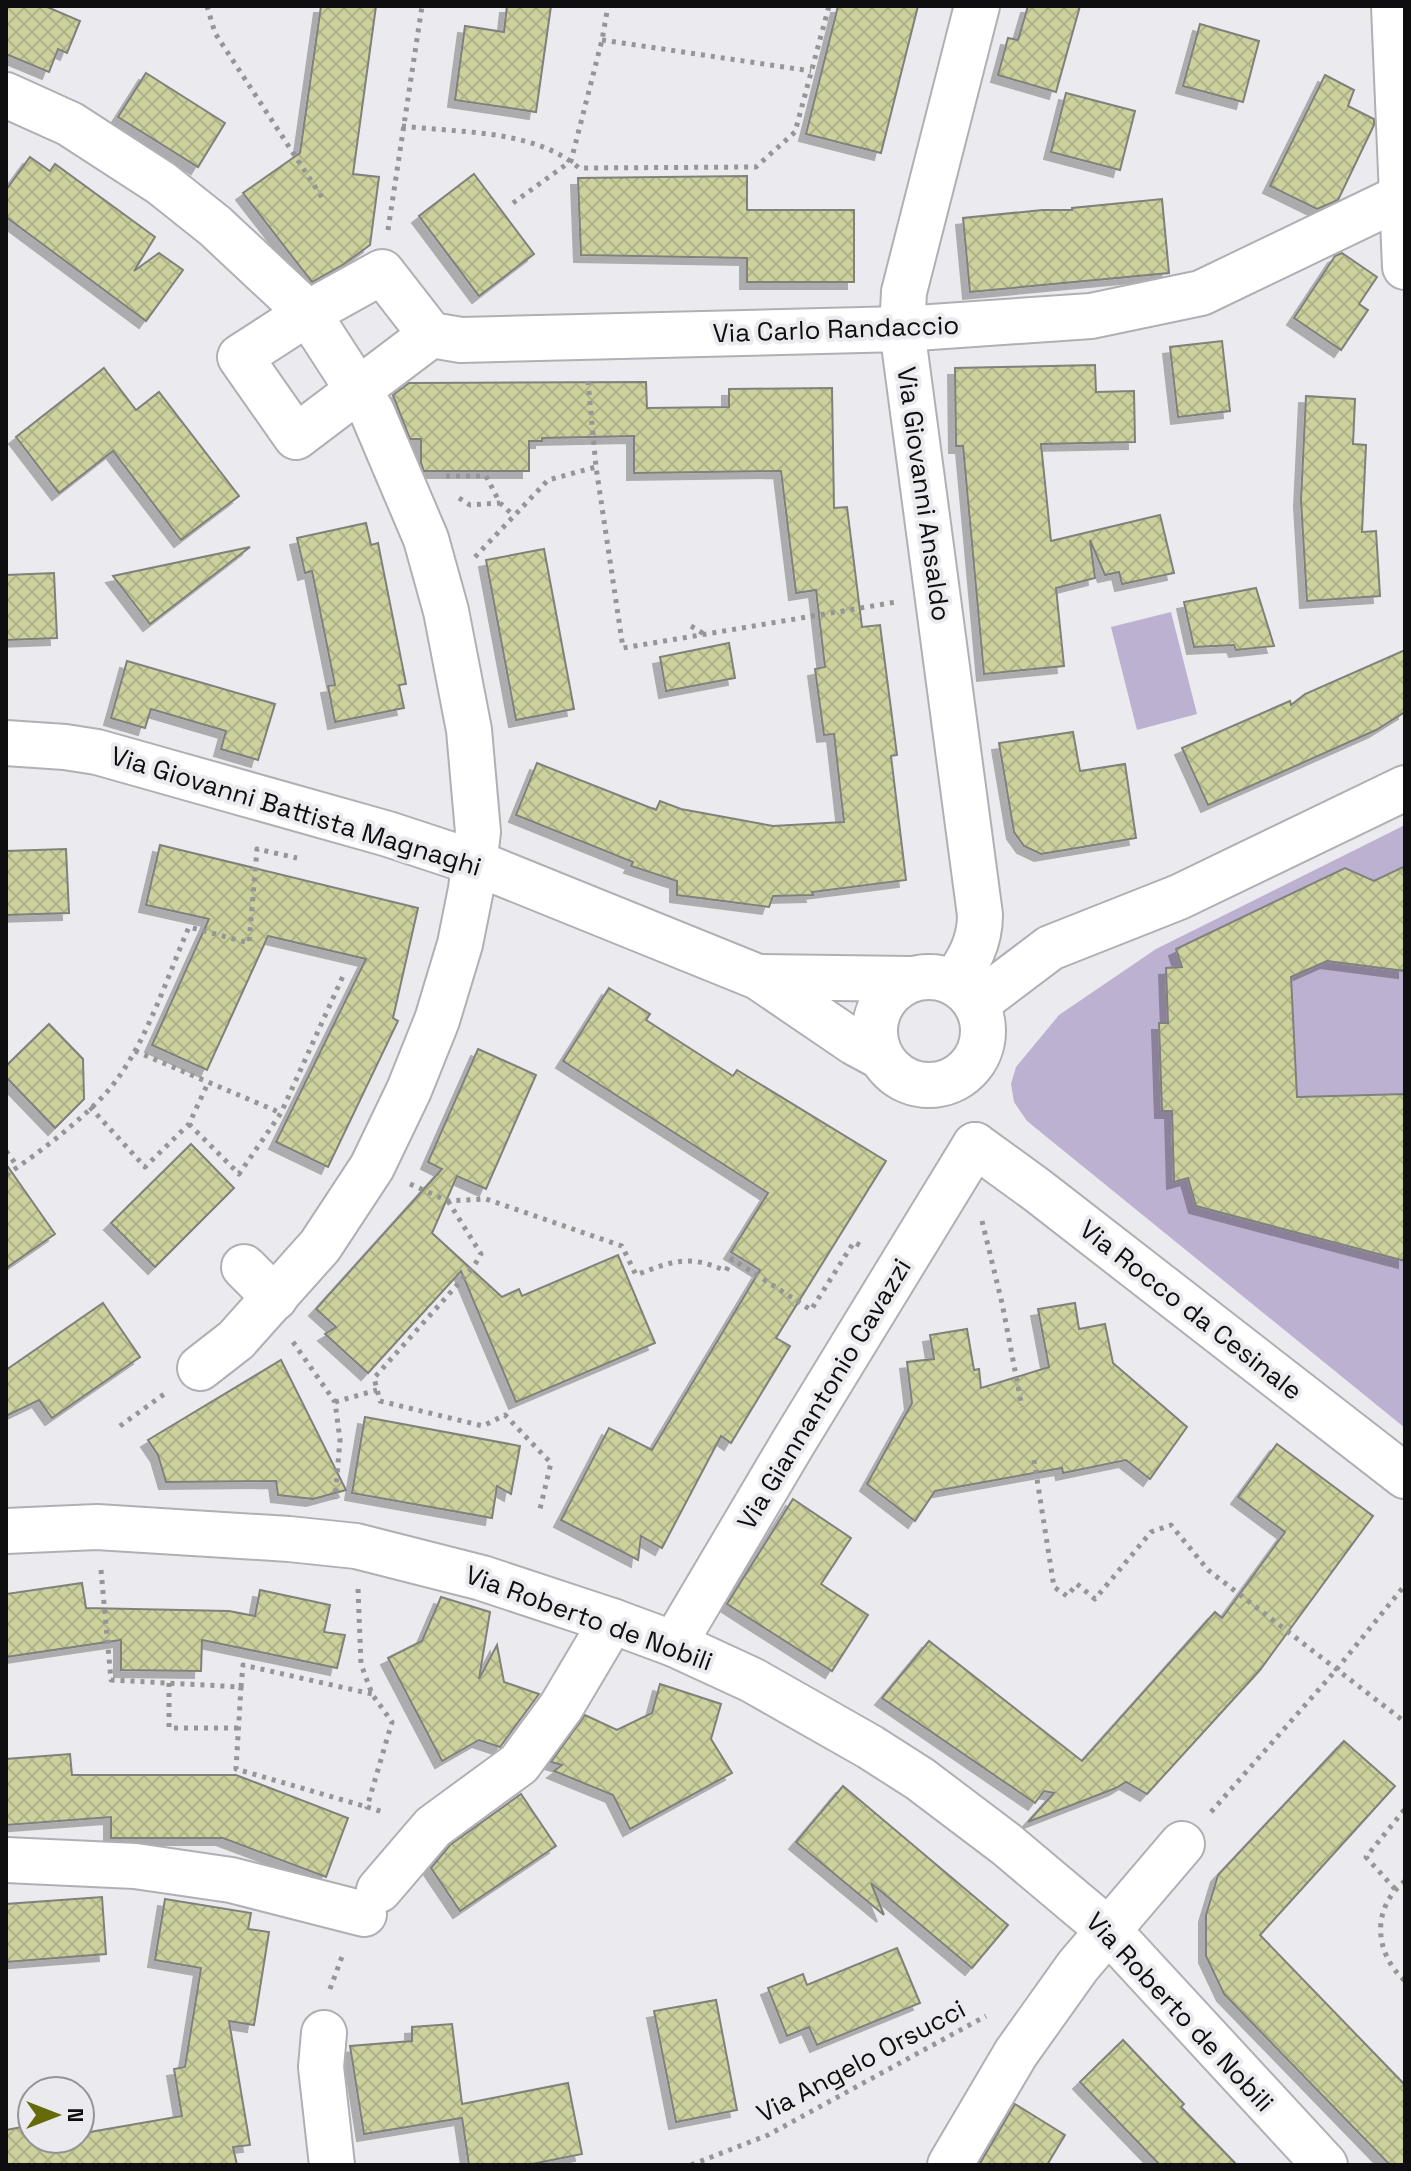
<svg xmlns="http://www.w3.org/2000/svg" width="1411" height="2171" font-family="'Space Grotesk',sans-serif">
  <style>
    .green { fill: #bdb1d2 }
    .building { fill: url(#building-cross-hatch); stroke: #80817d; stroke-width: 2; filter: url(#shadow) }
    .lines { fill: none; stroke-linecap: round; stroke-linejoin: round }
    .minor-casing { stroke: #b1afb3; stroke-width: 48 }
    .path { stroke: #969598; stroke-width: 5; stroke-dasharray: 4 6; stroke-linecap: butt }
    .minor { stroke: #fff; stroke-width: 44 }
    .labels { text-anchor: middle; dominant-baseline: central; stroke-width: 8; stroke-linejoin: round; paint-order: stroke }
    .street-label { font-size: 26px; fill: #0e0d0f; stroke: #ebeaee }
  </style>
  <defs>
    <pattern id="building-cross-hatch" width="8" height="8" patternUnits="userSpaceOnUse" patternTransform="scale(2)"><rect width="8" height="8" fill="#ccd19d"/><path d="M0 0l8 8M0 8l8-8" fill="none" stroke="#aeb286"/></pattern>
    <filter id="shadow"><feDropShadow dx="-7" dy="7" stdDeviation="0" flood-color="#0004"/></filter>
  </defs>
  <rect width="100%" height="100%" fill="#ebeaee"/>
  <g class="green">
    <polygon points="1171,612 1197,714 1137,730 1111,627"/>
    <polygon points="1405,825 1405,866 1374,881 1345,868 1177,949 1182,967 1167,968 1168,1023 1159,1024 1162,1111 1172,1111 1175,1181 1188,1178 1196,1206 1405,1261 1405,1428 1027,1121 1014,1102 1011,1084 1016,1067 1059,1015 1156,949"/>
    <polygon points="1327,961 1405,971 1405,1097 1258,1137 1246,996"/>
  </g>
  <g class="building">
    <polygon points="6,6 45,6 80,21 67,53 58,49 49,72 6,54"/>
    <polygon points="321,6 376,6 353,174 379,177 370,245 344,264 312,282 243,193 300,153"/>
    <polygon points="507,6 551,6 536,112 455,100 465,26 504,32"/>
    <polygon points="838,6 918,6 881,153 806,134"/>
    <polygon points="1028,6 1080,6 1056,92 998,75 1008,38 1018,40"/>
    <polygon points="1200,24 1259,41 1243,102 1183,86"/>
    <polygon points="146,73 225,123 198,167 118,117"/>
    <polygon points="1325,75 1354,90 1348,106 1374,119 1374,125 1338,200 1317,209 1270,186"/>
    <polygon points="1066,93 1135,111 1120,170 1051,152"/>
    <polygon points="30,157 50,171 55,164 155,237 134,271 159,253 183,270 146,321 6,217 6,190"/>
    <polygon points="474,174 534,254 479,296 419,216"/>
    <polygon points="747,176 747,210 854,210 854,282 747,282 747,258 581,255 578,178"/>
    <polygon points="1162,199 1169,273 970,292 963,218 1042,210 1072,210 1072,208"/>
    <polygon points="1342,253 1377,277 1359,304 1368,310 1341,350 1294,318 1335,256"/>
    <polygon points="1222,341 1230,411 1178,417 1170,347"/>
    <polygon points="1095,365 1096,392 1134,391 1135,442 1041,444 1051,541 1160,515 1174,573 1122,584 1119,572 1105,575 1090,540 1095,578 1056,588 1064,666 984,674 963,446 956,446 955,368"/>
    <polygon points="104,368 136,410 159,392 239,496 181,540 113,451 59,493 16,437"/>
    <polygon points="646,382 647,408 729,407 729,389 832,388 834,508 847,507 862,627 880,625 897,755 891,756 906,880 812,892 813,895 773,896 769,907 677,895 677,881 631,866 633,862 516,815 537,763 656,810 660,801 681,809 773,826 844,822 834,734 824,735 815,669 825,667 816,590 796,593 781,471 634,473 634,436 542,438 542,441 529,441 529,471 424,471 421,463 421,439 410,439 393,395 409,383"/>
    <polygon points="1306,396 1355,399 1353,444 1366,445 1362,532 1376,531 1380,596 1307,601 1301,500"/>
    <polygon points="366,523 371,545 378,543 406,684 399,685 404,708 335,722 328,686 335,685 312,571 305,573 297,538"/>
    <polygon points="250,547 150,624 113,576"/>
    <polygon points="544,549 574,709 516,720 486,560"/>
    <polygon points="54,573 57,638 6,640 6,575"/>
    <polygon points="1256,588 1274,646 1236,650 1234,645 1194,647 1184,602"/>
    <polygon points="729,643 735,678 666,691 660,657"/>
    <polygon points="1405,650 1405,712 1376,730 1208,805 1182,748 1290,701 1291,705 1305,694"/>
    <polygon points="127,661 275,704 258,760 221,749 226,731 151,709 145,728 111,718"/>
    <polygon points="1073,732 1080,771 1125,764 1136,838 1041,854 1024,846 1014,832 999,743"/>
    <polygon points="160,845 418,908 393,1018 398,1021 328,1167 276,1142 366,959 268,936 207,1070 152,1045 209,919 146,905"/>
    <polygon points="66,849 69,913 6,915 6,851"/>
    <polygon points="1405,866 1405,971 1327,961 1291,977 1297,1097 1405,1094 1405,1261 1196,1206 1188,1178 1174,1182 1172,1111 1162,1111 1159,1023 1168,1023 1166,968 1182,967 1176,949 1345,868 1374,881"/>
    <polygon points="609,988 650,1014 646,1020 733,1076 737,1070 886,1161 776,1338 790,1346 731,1443 721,1436 662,1548 641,1536 638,1560 561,1520 609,1428 652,1450 760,1270 731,1252 768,1193 563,1061"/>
    <polygon points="49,1024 83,1059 84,1099 55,1128 6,1077 6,1066"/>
    <polygon points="478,1049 536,1075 486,1189 457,1176 432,1233 502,1297 519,1289 522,1296 618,1255 655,1343 516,1402 461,1271 368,1373 325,1334 336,1327 316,1309 442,1169 428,1162"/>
    <polygon points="191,1144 234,1188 155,1267 111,1223"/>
    <polygon points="6,1164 55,1234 6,1268"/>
    <polygon points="103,1303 140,1357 52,1418 39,1400 6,1416 6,1370"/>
    <polygon points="1075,1303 1079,1329 1105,1324 1113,1363 1187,1427 1150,1479 1126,1460 1063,1473 1062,1468 935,1491 915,1521 867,1484 912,1403 907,1362 934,1359 930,1335 967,1329 974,1370 979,1369 981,1388 1049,1367 1038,1309"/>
    <polygon points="281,1360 346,1490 313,1499 278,1495 276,1481 166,1482 158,1455 148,1440"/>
    <polygon points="365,1417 520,1446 511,1494 497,1486 492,1518 352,1493"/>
    <polygon points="1277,1444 1373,1516 1260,1670 1147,1794 1126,1782 1116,1788 1028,1822 1054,1793 1044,1791 1035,1803 882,1698 929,1641 1082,1761 1215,1612 1222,1618 1285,1532 1238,1497"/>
    <polygon points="793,1499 851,1538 821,1584 868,1615 832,1671 727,1604"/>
    <polygon points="82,1583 86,1608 229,1611 255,1616 260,1590 330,1605 324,1632 345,1635 337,1668 202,1640 201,1671 121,1670 121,1640 6,1657 6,1594"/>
    <polygon points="441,1597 490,1612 479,1679 497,1645 504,1682 539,1694 500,1747 479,1740 442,1761 388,1658 422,1641"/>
    <polygon points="660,1684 721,1704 711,1739 732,1773 630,1829 613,1795 554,1771 562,1765 551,1762 585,1715 617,1730 652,1713"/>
    <polygon points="1344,1741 1395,1786 1260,1935 1405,2085 1405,2165 1390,2165 1224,1994 1206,1956 1206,1915 1218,1875"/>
    <polygon points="70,1754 72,1775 236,1775 348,1818 326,1877 223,1838 111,1838 111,1817 6,1825 6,1759"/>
    <polygon points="843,1786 1008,1925 972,1968 871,1883 884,1915 796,1842"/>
    <polygon points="521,1794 556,1846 460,1911 431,1868 450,1845"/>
    <polygon points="102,1897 106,1954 6,1962 6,1904"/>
    <polygon points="165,1899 251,1913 248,1929 269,1932 254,2025 229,2021 250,2145 233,2147 237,2165 6,2165 6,2130 32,2125 32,2139 80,2139 80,2117 84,2133 182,2116 174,2069 185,2067 201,1968 155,1960"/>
    <polygon points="897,1948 920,2003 817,2045 809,2027 787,2036 768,1988 803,1974 807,1985"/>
    <polygon points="716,2000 737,2110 676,2122 654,2011"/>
    <polygon points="452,2024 462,2104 568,2083 582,2154 527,2165 469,2165 462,2118 364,2134 350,2046 412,2041 412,2027"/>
    <polygon points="1123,2040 1184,2104 1181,2107 1237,2165 1160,2165 1080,2082"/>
    <polygon points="1015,2104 1065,2135 1047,2165 979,2165"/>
  </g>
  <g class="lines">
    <g class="minor-casing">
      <g id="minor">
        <polyline points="1394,6 1405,267"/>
        <polyline points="6,95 70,124 161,183 215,226 308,313 372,412 426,539 446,611 469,730 478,832 471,889 460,944 437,1020 409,1090 372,1167 320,1246 236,1340 200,1368"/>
        <polyline points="431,335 382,272 308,313 240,357 296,437 431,335 461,340 902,329 1091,316 1201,293 1405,195"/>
        <polyline points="6,743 65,747 97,752 388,834 476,863 758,977 855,1043 881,1057"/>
        <circle cx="929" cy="1031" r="54"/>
        <polyline points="758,977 910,979"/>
        <path d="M954 982C969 961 980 942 980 915L902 329 904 292 977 6"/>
        <polyline points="976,1004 1050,948 1179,897 1405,788"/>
        <polyline points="975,1145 1037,1190 1405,1476"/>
        <polyline points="244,1267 275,1298"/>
        <polyline points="6,1531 97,1527 289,1539 356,1546 482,1578 612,1621 674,1644 752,1680 870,1747 920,1779 1006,1844 1107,1929 1325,2165"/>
        <polyline points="674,1644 793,1443 975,1145"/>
        <polyline points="6,1860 135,1866 231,1880 364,1914"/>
        <polyline points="379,1890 433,1827 519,1764 561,1707 612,1621"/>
        <polyline points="324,2033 321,2067 332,2165"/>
        <polyline points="950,2165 1016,2053 1078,1966 1182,1844"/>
      </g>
    </g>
    <g class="path">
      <polyline points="207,6 215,33 325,202"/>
      <polyline points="602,40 811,71"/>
      <path d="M402 126C459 133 534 129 579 168L756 167 795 132 829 6"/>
      <polyline points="513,203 571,161 602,40 608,6"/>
      <polyline points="388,230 422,6"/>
      <polyline points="588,381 596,467 623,648 896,602"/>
      <polyline points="446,476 486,476 500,503 513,515"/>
      <polyline points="459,498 470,505 500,503"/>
      <polyline points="475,557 548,480 596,467"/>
      <polyline points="691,626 704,634"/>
      <polyline points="135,1051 281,1113"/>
      <polyline points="90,1107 145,1167 189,1124 208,1083"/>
      <polyline points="189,1124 239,1174 281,1113 343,976"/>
      <polyline points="6,1151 18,1167"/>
      <path d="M6 1175C39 1153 96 1110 118 1078 149 1035 168 975 189 927L249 943 257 849 297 858"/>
      <path d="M410 1184 448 1201 486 1199 622 1246 636 1275C673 1261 688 1254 726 1271L732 1259 811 1310 854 1242 863 1247"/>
      <polyline points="448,1201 481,1254 474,1266 374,1378 380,1401 483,1426 505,1415 551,1463 540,1509"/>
      <polyline points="982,1221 1002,1303 1022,1407"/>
      <polyline points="293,1342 335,1402 340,1440 335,1499"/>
      <polyline points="335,1402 377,1390"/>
      <polyline points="120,1426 167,1392"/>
      <polyline points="1034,1460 1054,1587 1067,1596 1077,1584 1095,1599 1151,1532 1171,1525 1208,1570 1405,1722"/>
      <polyline points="101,1570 111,1680 241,1687 236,1769 367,1807"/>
      <polyline points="358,1589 361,1664 372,1694 392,1722 367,1807 386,1813"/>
      <polyline points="169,1683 169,1728 239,1728"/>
      <polyline points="241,1687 243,1665 372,1694"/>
      <polyline points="1211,1812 1336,1670 1405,1585"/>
      <path d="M1405 1881C1371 1908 1374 1953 1405 1981"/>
      <polyline points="1395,1889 1366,1857 1405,1809"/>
      <polyline points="330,1989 343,1954"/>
      <polyline points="691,2165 768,2135 986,2016"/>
    </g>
    <use href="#minor" class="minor"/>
  </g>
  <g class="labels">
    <g class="street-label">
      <text transform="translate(836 329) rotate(-2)">Via Carlo Randaccio</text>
      <text transform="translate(924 494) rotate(82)">Via Giovanni Ansaldo</text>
      <text transform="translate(296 811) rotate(17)">Via Giovanni Battista Magnaghi</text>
      <text transform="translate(1191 1310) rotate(38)">Via Rocco da Cesinale</text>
      <text transform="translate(824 1394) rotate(-59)">Via Giannantonio Cavazzi</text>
      <text transform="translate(589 1618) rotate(20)">Via Roberto de Nobili</text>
      <text transform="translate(1180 2012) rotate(47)">Via Roberto de Nobili</text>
      <text transform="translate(861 2061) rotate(-28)">Via Angelo Orsucci</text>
    </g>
  </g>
  <rect width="1411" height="2171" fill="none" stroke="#0e0d0f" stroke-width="16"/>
  <g transform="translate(56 2115) rotate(90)"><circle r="38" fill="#ebeaee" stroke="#939295" stroke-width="2"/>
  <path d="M0-6L14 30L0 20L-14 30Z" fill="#656a0a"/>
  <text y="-12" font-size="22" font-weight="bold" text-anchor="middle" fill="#0e0d0f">N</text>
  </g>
</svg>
